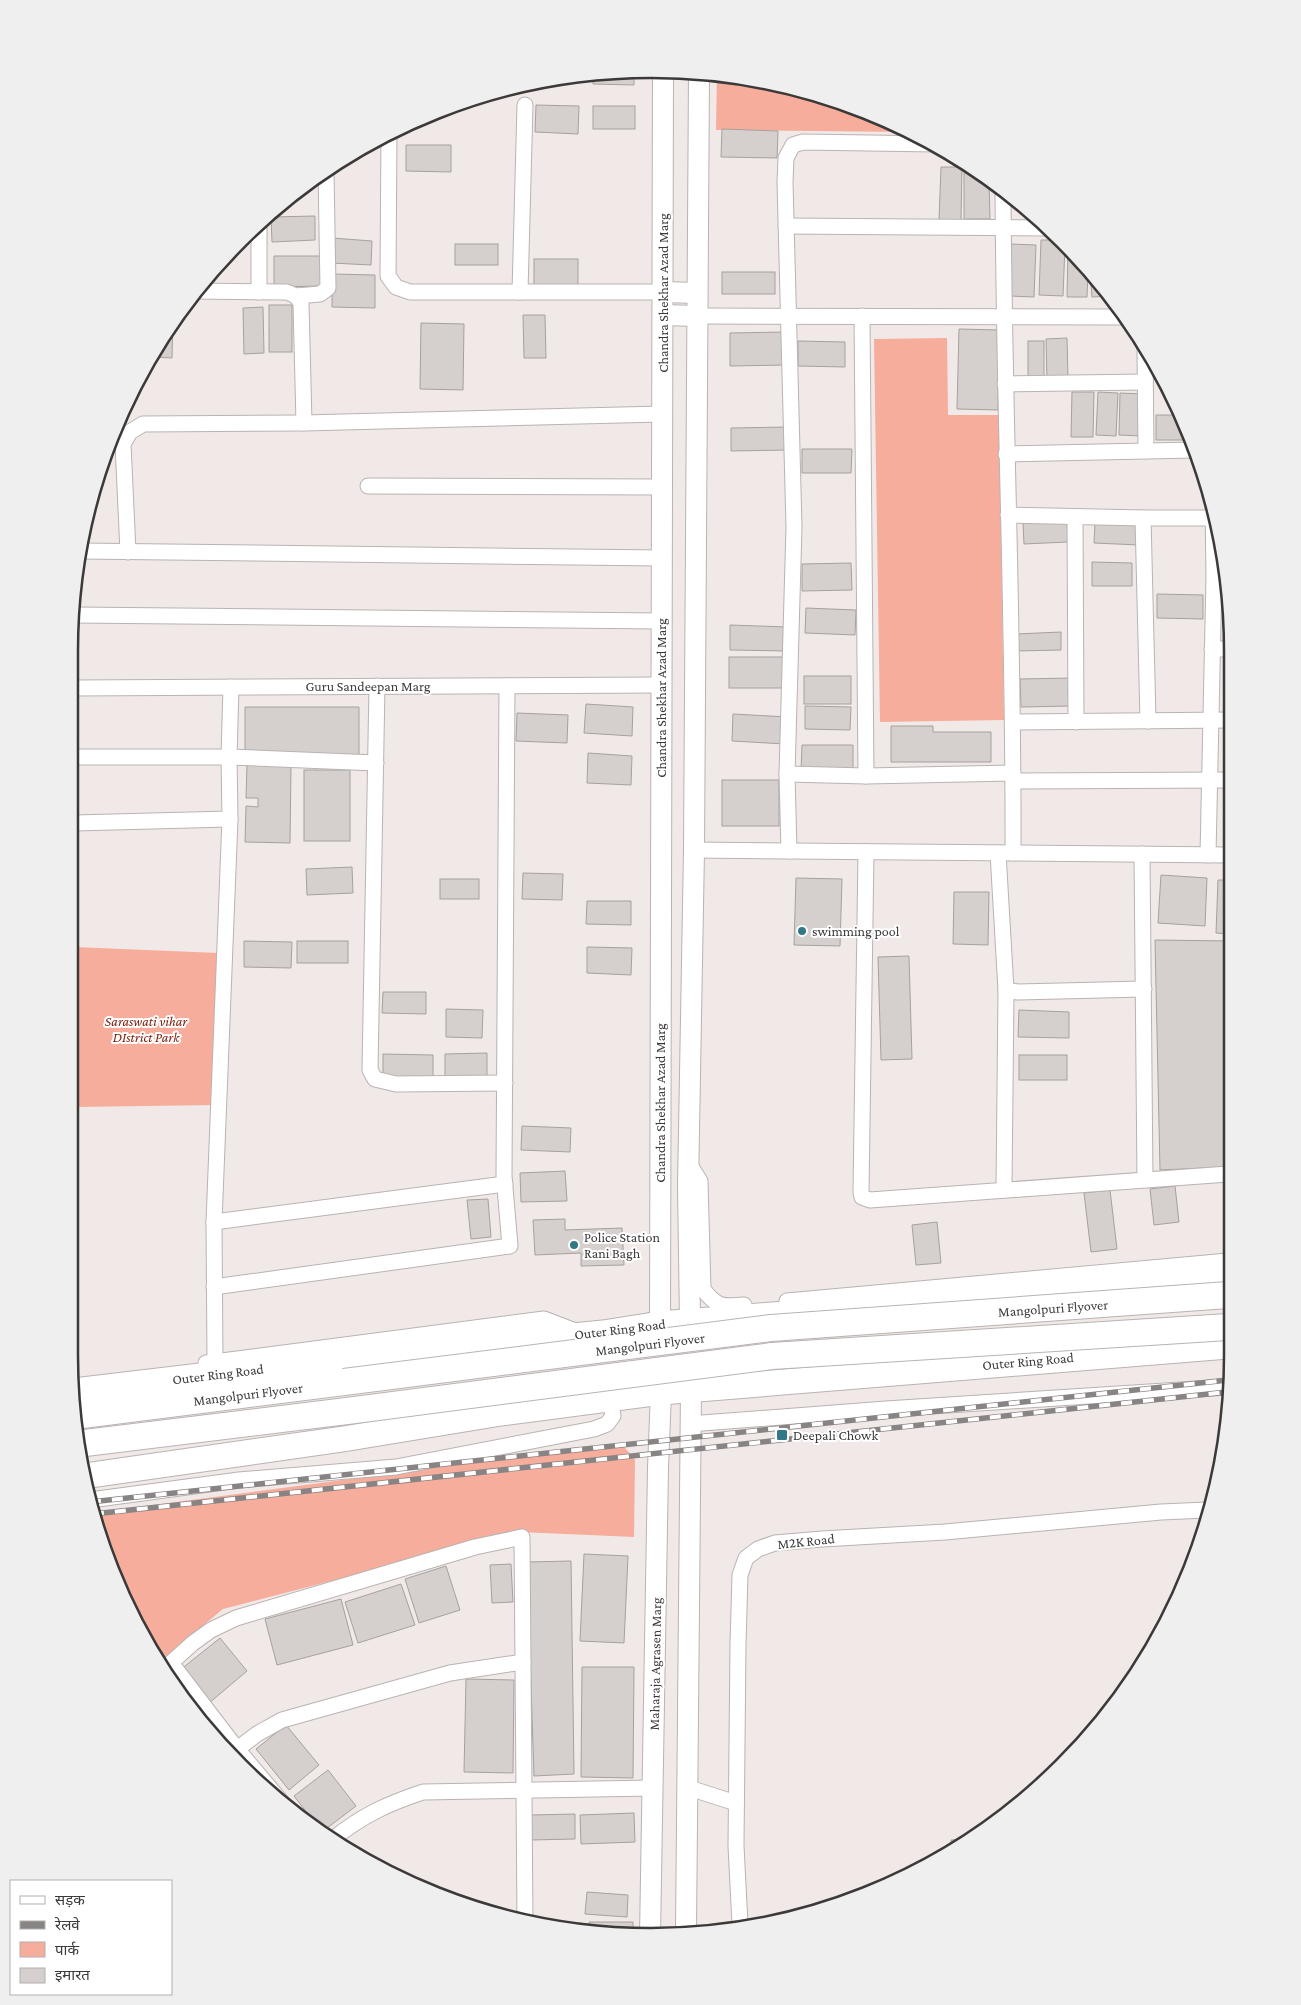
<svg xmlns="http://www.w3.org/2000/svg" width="1301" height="2005" font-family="'Crimson Pro','Noto Sans Devanagari',serif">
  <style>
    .green { fill: #f7ad9c }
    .building { fill: #d5cfcd; stroke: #a6a09f }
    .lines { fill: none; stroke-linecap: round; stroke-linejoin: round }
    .minor-casing { stroke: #b9b3b2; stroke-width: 17 }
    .tertiary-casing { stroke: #b9b3b2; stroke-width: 22 }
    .primary-casing { stroke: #b9b3b2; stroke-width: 27 }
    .trunk-casing { stroke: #b9b3b2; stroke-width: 28 }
    .minor { stroke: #fff; stroke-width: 15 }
    .tertiary { stroke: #fff; stroke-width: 20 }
    .primary { stroke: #fff; stroke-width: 25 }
    .trunk { stroke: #fff; stroke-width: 26 }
    .rail-casing { stroke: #898484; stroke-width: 5.5 }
    .rail { stroke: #fff; stroke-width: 4; stroke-dasharray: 11; stroke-linecap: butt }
    .trunk-bridge-casing { stroke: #b9b3b2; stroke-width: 28; stroke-linecap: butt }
    .trunk-bridge { stroke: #fff; stroke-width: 26 }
    .poi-dot { fill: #337886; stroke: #fff; stroke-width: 2 }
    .labels { text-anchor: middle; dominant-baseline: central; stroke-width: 4; stroke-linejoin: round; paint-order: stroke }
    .street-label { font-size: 14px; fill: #3c3939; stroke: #fff }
    .poi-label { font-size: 14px; fill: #3c3939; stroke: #fff; text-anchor: start }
    .park-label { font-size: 14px; font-style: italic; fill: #7a1a06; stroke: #fff }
    .rim { fill: none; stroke: #3c3939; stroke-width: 2.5 }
  </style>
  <rect width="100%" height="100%" fill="#f0e9e8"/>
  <g class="green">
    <polygon points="717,73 726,74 837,100 909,132 716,130"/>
    <polygon points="947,338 948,415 999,415 1004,720 880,722 874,339"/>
    <polygon points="74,947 218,953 219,1105 74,1107"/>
    <polygon points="621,1443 635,1460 634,1537 520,1532 223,1609 159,1662 100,1541 93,1513"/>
  </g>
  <g class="building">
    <polygon points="612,70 634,71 634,85 593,84 593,73"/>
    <polygon points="536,105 579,106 578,134 535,132"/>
    <rect x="593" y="106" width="42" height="23"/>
    <polygon points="722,129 778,131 777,158 721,157"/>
    <polygon points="406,145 451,145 451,172 406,171"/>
    <polygon points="966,164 989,181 990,219 964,219 964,165"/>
    <polygon points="941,167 962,167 961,220 939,220"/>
    <polygon points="315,216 315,240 272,242 271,217"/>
    <polygon points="332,238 372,241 371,265 331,263"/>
    <polygon points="1041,240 1059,240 1065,246 1063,296 1039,295"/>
    <rect x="455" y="244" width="43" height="21"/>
    <polygon points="1011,244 1036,245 1034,297 1009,296"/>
    <polygon points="1068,249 1088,271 1087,297 1067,297"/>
    <polygon points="274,256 322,256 322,286 274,287"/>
    <rect x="534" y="259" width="44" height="26"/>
    <rect x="722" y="272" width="53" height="22"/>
    <polygon points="1090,273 1112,296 1092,297"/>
    <polygon points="332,274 375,275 375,308 332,307"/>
    <rect x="269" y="305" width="23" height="47"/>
    <polygon points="263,307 264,353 244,354 243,308"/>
    <polygon points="523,315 545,315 546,358 524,358"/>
    <polygon points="173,319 172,358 151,357 167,328"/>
    <polygon points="421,323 464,324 463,390 420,389"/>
    <polygon points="959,329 999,330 998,410 957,409"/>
    <polygon points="786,332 787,365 730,366 730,333"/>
    <polygon points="1067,338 1068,379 1047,380 1046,339"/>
    <polygon points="798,341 845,342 845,367 798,366"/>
    <rect x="1028" y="341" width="16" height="37"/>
    <polygon points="1072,392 1094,392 1093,437 1071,437"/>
    <polygon points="1098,392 1118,393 1116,436 1096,435"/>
    <polygon points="1120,393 1143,394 1142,436 1119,435"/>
    <polygon points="1156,415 1180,415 1190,440 1156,440"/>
    <polygon points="787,427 787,450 731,451 731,428"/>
    <polygon points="802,449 852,449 851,473 802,473"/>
    <polygon points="1067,521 1068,542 1024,544 1023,523"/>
    <polygon points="1095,523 1140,526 1139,545 1094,543"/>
    <polygon points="1092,562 1132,563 1132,586 1092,586"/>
    <polygon points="851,563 852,590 802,591 802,564"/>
    <polygon points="1157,594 1203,595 1203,619 1157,618"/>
    <polygon points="806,608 856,610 855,635 805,633"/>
    <polygon points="730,625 788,627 787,651 730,650"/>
    <polygon points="1061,632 1061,650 1017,651 1016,634"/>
    <rect x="729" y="657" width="56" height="31"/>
    <rect x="804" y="676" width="47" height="28"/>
    <polygon points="1071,678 1072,706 1021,707 1020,679"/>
    <polygon points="586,704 633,707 632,736 584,733"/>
    <polygon points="805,706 851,707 850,730 805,729"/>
    <polygon points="245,707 359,707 359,756 245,755"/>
    <polygon points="517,713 568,715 567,743 516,741"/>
    <polygon points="733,714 787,717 785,744 732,741"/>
    <polygon points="891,726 933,726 933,732 991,732 991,762 891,762"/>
    <polygon points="802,745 853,745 853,772 801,772"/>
    <polygon points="588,753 632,756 631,785 587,783"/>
    <polygon points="247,764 291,765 290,843 245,842 246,806 258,807 258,798 246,798"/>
    <rect x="304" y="770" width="46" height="71"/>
    <rect x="722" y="780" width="57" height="46"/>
    <polygon points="352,867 353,893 307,895 306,869"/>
    <polygon points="523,873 563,874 562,900 522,899"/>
    <polygon points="1161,875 1207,878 1205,926 1158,923"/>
    <polygon points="796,878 842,879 840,946 794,945"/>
    <rect x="440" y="879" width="39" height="20"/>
    <polygon points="1218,880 1230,880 1230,934 1216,933"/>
    <polygon points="954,892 989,892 988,945 953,944"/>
    <polygon points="587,901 631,901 631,925 586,924"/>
    <polygon points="1155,940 1230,941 1229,1167 1160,1170"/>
    <polygon points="244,941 292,942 291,968 244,967"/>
    <rect x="297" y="941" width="51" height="22"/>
    <polygon points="587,947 632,948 631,975 587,973"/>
    <polygon points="909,956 912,1059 881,1060 878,957"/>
    <polygon points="383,992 426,992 426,1014 382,1013"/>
    <polygon points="446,1009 483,1010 482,1038 446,1037"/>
    <polygon points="1019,1010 1069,1012 1069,1038 1018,1037"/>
    <polygon points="487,1053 487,1078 445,1079 445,1054"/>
    <polygon points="383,1054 433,1055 433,1080 383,1080"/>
    <rect x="1019" y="1055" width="48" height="25"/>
    <polygon points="522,1126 571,1128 570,1152 521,1150"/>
    <polygon points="565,1171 567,1201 521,1202 520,1173"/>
    <polygon points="1175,1186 1179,1222 1154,1225 1150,1189"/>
    <polygon points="1110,1190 1117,1249 1091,1252 1084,1193"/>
    <polygon points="488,1199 491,1237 471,1239 467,1200"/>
    <polygon points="565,1219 565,1230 622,1228 624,1265 581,1266 581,1253 535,1255 533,1220"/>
    <polygon points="937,1222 941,1263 916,1265 912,1225"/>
    <polygon points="584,1554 628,1556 624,1643 580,1641"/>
    <polygon points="571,1561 574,1774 534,1776 527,1562"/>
    <polygon points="511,1564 513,1602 492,1603 490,1565"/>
    <polygon points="446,1566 460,1610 419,1623 405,1579"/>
    <polygon points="401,1584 415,1625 358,1643 345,1602"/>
    <polygon points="341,1599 353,1645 277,1665 265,1619"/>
    <polygon points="220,1638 247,1671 208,1704 180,1670"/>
    <polygon points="582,1667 634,1667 633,1778 581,1777"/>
    <polygon points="466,1679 514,1680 513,1773 464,1772"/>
    <polygon points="286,1725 319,1765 289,1790 256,1749"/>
    <polygon points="328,1770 356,1806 322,1832 294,1796"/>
    <polygon points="634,1813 635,1842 581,1844 580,1815"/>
    <polygon points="575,1814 575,1839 531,1840 531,1815"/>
    <polygon points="972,1839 952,1851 951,1840"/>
    <polygon points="587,1892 628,1895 627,1917 585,1914"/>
    <polygon points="589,1922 633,1922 633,1935 589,1930"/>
  </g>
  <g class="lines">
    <g class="minor-casing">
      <g id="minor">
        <polyline points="389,131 388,276 396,287 410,292 663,292"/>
        <path d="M1003 191C1004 412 1014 632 1013 853"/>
        <polyline points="786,226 1048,228"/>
        <polyline points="194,291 287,292 296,296 301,303 304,423"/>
        <polyline points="259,292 259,224"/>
        <polyline points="520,292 525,105"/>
        <polyline points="296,296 320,294 328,288 326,171"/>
        <polyline points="697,316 1125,317"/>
        <polyline points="862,316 866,776 1013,773"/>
        <polyline points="1145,350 1146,451"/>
        <polyline points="1005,384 1145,382"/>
        <polyline points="1006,454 1194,450"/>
        <polyline points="368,486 662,487"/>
        <polyline points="1008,515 1143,518"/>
        <polyline points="1075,517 1076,722"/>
        <polyline points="80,551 662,558"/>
        <polyline points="128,552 123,444 130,432 143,424 304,423 662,414"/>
        <polyline points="74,615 661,621"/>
        <polyline points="1212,649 1231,649"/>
        <polyline points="377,686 370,1070 375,1079 396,1084 505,1083"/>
        <polyline points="74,688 661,685"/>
        <polyline points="1148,721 1143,518 1213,518"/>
        <polyline points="1013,722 1231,720"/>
        <polyline points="74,757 229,757 376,763"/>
        <polyline points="787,774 789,851"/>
        <polyline points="866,776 787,774 794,527 785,182 786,158 793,145 803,142 936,144"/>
        <polyline points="1013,781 1230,780"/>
        <polyline points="74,823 230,819"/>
        <polyline points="694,850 1230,855"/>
        <polyline points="866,852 861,1192 862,1197 870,1200 1228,1174"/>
        <polyline points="998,853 1006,990"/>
        <polyline points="1142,854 1145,1180"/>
        <polyline points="1208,855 1214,577 1213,503"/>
        <path d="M688 1162 700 1181 703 1289C716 1307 723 1307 744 1305"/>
        <polyline points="1004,1190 1006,990 1018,992 1144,989"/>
        <polyline points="214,1222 505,1184"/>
        <polyline points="214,1287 510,1246 504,1176 507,686"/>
        <polyline points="787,1301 1228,1261"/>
        <polyline points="215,1361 214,1222 230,819 229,757 231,687"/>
        <polyline points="206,1363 544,1319 578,1332"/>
        <polyline points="689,1424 886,1409 1227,1387"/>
        <polyline points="90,1500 239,1480 396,1467 594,1429 607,1424 613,1416 610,1399"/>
        <polyline points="172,1664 237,1749 286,1807"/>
        <polyline points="163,1670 193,1643 211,1630 236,1618 475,1547 522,1537 525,1922"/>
        <polyline points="237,1749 257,1734 282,1720 450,1673 523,1662"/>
        <polyline points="686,1787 736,1803"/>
        <path d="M333 1839C363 1815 387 1804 423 1792L653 1788"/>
        <polyline points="740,1924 736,1846 738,1644 740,1575 746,1558 758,1549 775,1543 822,1539 945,1532 1161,1512 1206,1510"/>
      </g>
    </g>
    <g class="tertiary-casing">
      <g id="tertiary">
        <polyline points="663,292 697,293"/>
        <polyline points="663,315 697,316"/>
        <polyline points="690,1322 688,1187 694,850 699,73"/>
        <polyline points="660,1324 663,72"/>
        <polyline points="686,1931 691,1388"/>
        <polyline points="650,1936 658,1468 661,1392"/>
      </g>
    </g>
    <g class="primary-casing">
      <g id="primary">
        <polyline points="74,1391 343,1359 603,1333 660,1324 1228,1278"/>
        <polyline points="84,1476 343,1439 501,1413 661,1392 1228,1346"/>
      </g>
    </g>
    <g class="trunk-casing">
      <g id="trunk">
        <polyline points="74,1416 344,1382"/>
        <polyline points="77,1444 347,1411"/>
      </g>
    </g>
    <use href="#minor" class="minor"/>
    <use href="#tertiary" class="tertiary"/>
    <use href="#primary" class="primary"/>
    <use href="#trunk" class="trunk"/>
    <g class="rail-casing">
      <g id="rail">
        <polyline points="90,1502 1228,1380"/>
        <polyline points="93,1514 1227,1392"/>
      </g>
    </g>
    <use href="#rail" class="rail"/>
    <g class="trunk-bridge-casing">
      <g id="trunk-bridge">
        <polyline points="344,1382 771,1328 1228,1295"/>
        <polyline points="347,1411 772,1356 1228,1327"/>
      </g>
    </g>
    <use href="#trunk-bridge" class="trunk-bridge"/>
  </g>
  <g class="poi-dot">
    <circle cx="802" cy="931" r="5"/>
    <circle cx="574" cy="1245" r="5"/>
    <rect x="776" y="1429" width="12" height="12" rx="2.5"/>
  </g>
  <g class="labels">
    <g class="street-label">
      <text transform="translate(663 293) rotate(-90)">Chandra Shekhar Azad Marg</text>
      <text x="368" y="686">Guru Sandeepan Marg</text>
      <text transform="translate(661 698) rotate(-90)">Chandra Shekhar Azad Marg</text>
      <text transform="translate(660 1103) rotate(-90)">Chandra Shekhar Azad Marg</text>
      <text transform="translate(1053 1308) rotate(-4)">Mangolpuri Flyover</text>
      <text transform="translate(620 1329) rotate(-7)">Outer Ring Road</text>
      <text transform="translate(650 1344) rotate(-7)">Mangolpuri Flyover</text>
      <text transform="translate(1028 1361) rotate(-5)">Outer Ring Road</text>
      <text transform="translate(218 1374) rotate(-7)">Outer Ring Road</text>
      <text transform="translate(248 1394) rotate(-7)">Mangolpuri Flyover</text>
      <text transform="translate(806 1541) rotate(-6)">M2K Road</text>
      <text transform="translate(655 1664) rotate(-89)">Maharaja Agrasen Marg</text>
    </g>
    <g class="poi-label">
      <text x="812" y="931">swimming pool</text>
      <text x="584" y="1237">Police Station<tspan x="584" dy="16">Rani Bagh</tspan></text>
      <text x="793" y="1435">Deepali Chowk</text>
    </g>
    <g class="park-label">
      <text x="146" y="1021">Saraswati vihar<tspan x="146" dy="16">DIstrict Park</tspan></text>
    </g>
  </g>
  <path d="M0 0H1301V2005H0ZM651 78H651A573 573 0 0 1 1224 651V1355A573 573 0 0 1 651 1928H651A573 573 0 0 1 78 1355V651A573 573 0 0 1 651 78Z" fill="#efefef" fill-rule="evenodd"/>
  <path class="rim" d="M651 78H651A573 573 0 0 1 1224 651V1355A573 573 0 0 1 651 1928H651A573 573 0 0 1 78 1355V651A573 573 0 0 1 651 78Z"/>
  <rect x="10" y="1880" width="162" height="115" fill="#ffffff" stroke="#b1b0b0"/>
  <rect x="20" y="1896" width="25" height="8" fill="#ffffff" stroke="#b1b0b0"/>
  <text x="55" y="1905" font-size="15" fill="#3c3939">सड़क</text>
  <rect x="20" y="1921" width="25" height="8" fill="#898484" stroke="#b1b0b0"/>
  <text x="55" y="1930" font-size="15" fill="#3c3939">रेलवे</text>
  <rect x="20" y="1942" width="25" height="15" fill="#f7ad9c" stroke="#b1b0b0"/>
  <text x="55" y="1955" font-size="15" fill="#3c3939">पार्क</text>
  <rect x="20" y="1968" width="25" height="15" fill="#d5cfcd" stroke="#b1b0b0"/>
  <text x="55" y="1980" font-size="15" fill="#3c3939">इमारत</text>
</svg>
